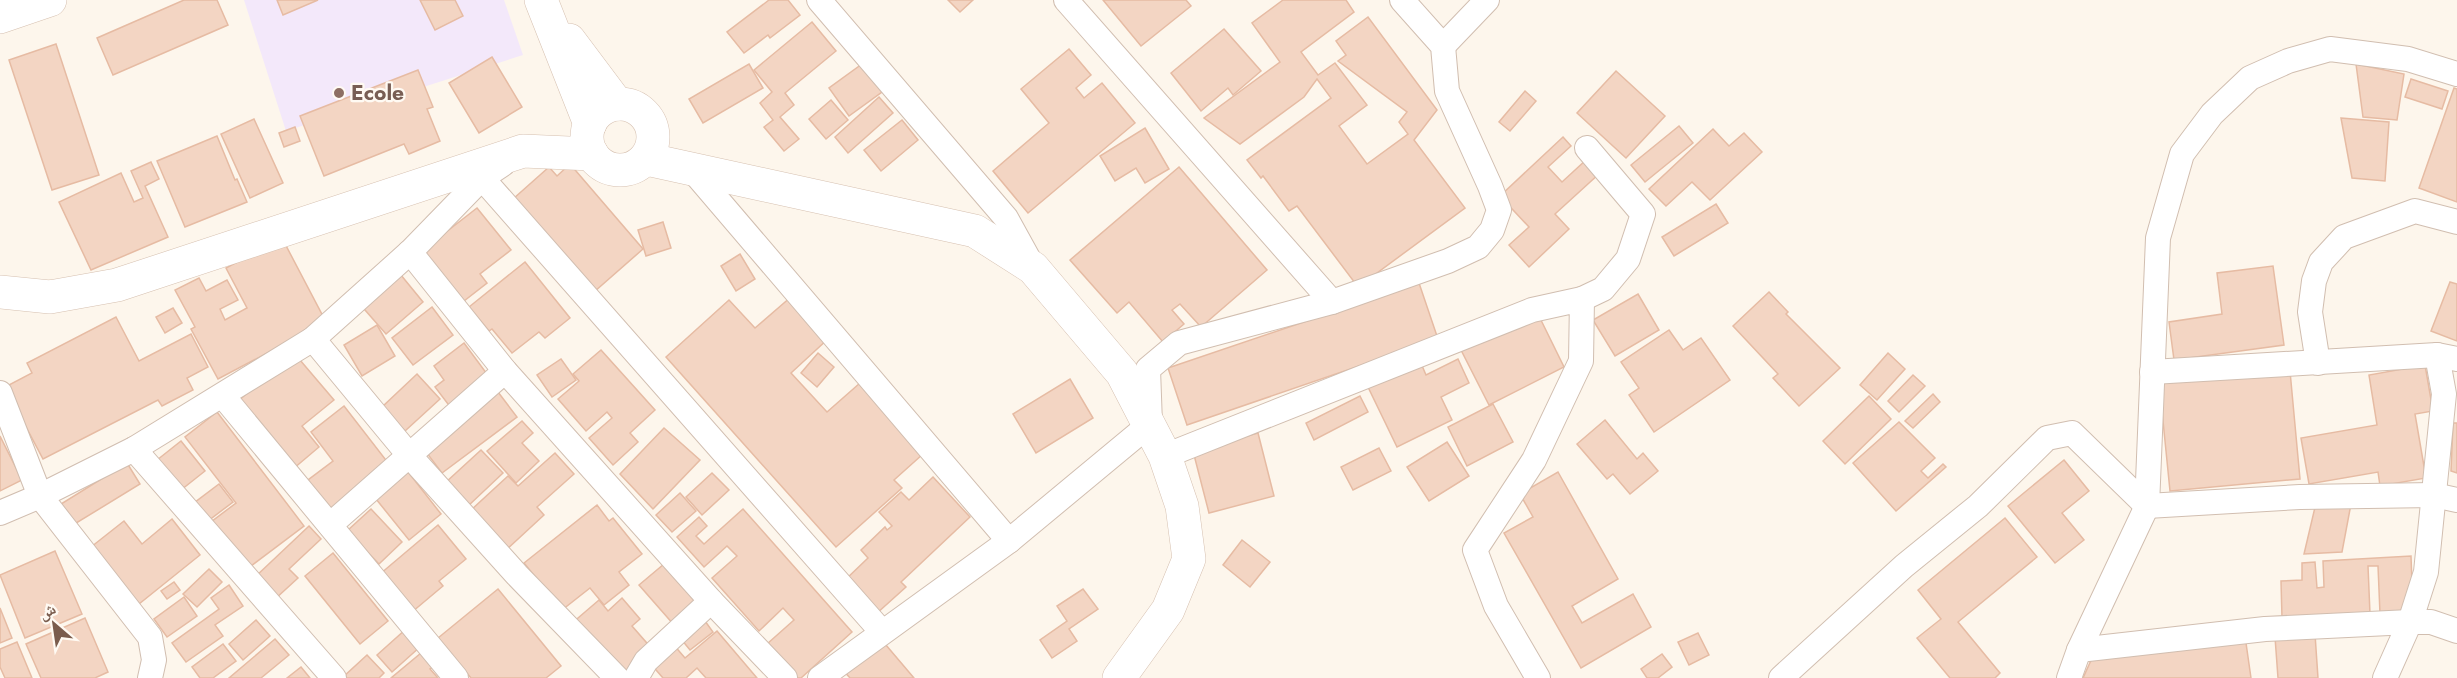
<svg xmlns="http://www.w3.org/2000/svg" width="2457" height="678" font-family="Jost,'Noto Naskh Arabic',sans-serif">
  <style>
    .education { fill: #f3e8fa }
    .building { fill: #f3d5c3; stroke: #e6bba3; stroke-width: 1.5 }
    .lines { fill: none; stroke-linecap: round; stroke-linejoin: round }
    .street-casing { stroke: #d1beb0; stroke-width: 26 }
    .secondary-casing { stroke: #d6c0b0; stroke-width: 34 }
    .street { stroke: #fff; stroke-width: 24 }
    .secondary { stroke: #fff; stroke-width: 33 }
    .education-dot { fill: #8d6e63; stroke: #fffaf3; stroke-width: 2 }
    .labels { text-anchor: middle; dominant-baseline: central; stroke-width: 4.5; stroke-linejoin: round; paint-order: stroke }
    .education-label { font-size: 21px; font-weight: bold; fill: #785e54; stroke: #fffaf3; text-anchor: start }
  </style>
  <rect width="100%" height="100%" fill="#fdf6ec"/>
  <polygon class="education" points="244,0 504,0 523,55 286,131"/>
  <g class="building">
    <polygon points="184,0 217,0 228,25 113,75 97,38"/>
    <polygon points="277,0 318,0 283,15"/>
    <polygon points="420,0 455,0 463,16 435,30"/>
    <polygon points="769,0 788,0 800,15 770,38 768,35 744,53 727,32"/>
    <polygon points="948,0 973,0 960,12"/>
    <polygon points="1103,0 1186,0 1191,6 1141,46"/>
    <polygon points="1283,0 1346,0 1354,12 1301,52 1318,75 1335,63 1367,105 1339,126 1367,164 1408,134 1399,122 1407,112 1338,61 1346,55 1336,41 1368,17 1437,110 1414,140 1465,208 1358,287 1297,206 1289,211 1263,176 1261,178 1247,160 1331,98 1317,79 1304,97 1240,144 1204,118 1280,62 1252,23"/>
    <polygon points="812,22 836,51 785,93 794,105 780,117 799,139 784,151 764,127 773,120 760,103 772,92 754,70"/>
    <polygon points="1224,29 1261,71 1233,95 1228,88 1201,111 1171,73"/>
    <polygon points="56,44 99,175 52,190 9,60"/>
    <polygon points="1069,49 1091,75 1076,88 1084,98 1102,83 1135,123 1028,213 993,171 1049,123 1021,89"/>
    <polygon points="492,57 522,107 479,133 449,83"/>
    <polygon points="749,64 763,88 703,123 689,99"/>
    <polygon points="862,64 882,92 849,116 829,88"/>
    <polygon points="2356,64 2404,74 2397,120 2363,117"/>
    <polygon points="418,70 433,107 427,109 440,141 409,154 404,144 324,176 300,116"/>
    <polygon points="1616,71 1665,116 1626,158 1577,113"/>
    <polygon points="2411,79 2448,91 2442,109 2405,97"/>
    <polygon points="2454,88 2457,89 2457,202 2419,188"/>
    <polygon points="1525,91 1536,101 1510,131 1499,122"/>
    <polygon points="879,97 893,113 848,153 835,137"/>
    <polygon points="831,100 848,120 826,139 809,119"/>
    <polygon points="2341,118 2389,122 2385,181 2352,178"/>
    <polygon points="254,119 283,183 250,198 221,134"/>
    <polygon points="902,120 918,140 881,171 864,150"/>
    <polygon points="1679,126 1693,143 1645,182 1631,165"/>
    <polygon points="295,127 300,141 284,147 279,133"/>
    <polygon points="1145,128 1169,169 1145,183 1136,168 1115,181 1100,156"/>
    <polygon points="1713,129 1729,146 1744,133 1762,152 1710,200 1692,182 1666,206 1649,189"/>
    <polygon points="217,136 235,180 237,179 247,202 185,227 157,161"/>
    <polygon points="1563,137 1571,146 1548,167 1562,182 1587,159 1600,173 1555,214 1569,229 1529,267 1509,245 1529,227 1500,196"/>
    <polygon points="151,162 159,179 145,186 168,237 91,270 59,202 121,173 134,202 143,198 131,171"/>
    <polygon points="570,164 643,249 594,292 513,199 549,167 557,176"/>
    <polygon points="1179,167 1267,270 1201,327 1180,304 1172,310 1184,324 1163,342 1129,302 1117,313 1070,260"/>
    <polygon points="1716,204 1728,223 1674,256 1662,237"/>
    <polygon points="477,208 511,250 480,274 487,283 464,301 423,250"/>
    <polygon points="663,222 671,248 646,256 638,230"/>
    <polygon points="282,238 326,322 218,379 191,329 195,327 175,290 199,278 206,291 227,280 238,300 220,309 225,320 247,308 226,268"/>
    <polygon points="740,254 755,279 736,291 721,266"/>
    <polygon points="525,262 570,318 545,338 539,332 512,353 492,329 489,331 469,307"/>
    <polygon points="2273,266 2284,345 2174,360 2169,322 2222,314 2217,273"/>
    <polygon points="396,269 423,302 386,334 358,302"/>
    <polygon points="2450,282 2457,284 2457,341 2431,331"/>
    <polygon points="1419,283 1438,339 1187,425 1168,368"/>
    <polygon points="1769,292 1788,312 1786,314 1840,368 1799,406 1773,378 1778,374 1733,326"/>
    <polygon points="1638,294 1659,330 1615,356 1593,320"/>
    <polygon points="792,296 829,338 791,373 827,412 860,383 923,454 894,480 902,488 836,547 666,357 729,300 755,328"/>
    <polygon points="432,307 453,335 413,365 392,338"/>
    <polygon points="173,308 182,323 165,333 156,317"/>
    <polygon points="1536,310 1564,367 1489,405 1460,348"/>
    <polygon points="116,317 139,361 191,334 208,367 187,378 193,390 162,406 158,400 43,459 5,387 32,373 27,363"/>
    <polygon points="377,325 395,356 362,376 344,345"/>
    <polygon points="1669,330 1683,350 1701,338 1730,380 1654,432 1629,395 1639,388 1621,362"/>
    <polygon points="464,343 490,378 451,408 435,387 444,380 434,366"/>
    <polygon points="601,350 655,410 630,433 638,442 613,465 589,438 612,418 607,412 586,431 558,399 579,381 573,374"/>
    <polygon points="294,353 334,400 302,426 319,447 293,469 237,402"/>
    <polygon points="818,353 834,367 817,387 801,373"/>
    <polygon points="1888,353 1905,369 1877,400 1860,385"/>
    <polygon points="561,359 576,380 552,397 537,375"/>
    <polygon points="1458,359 1469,383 1441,397 1452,420 1397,447 1368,387 1420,361 1426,375"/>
    <polygon points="2425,365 2433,411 2415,414 2426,478 2380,486 2378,472 2309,484 2301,438 2377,425 2369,375"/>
    <polygon points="2290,371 2300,479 2170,491 2159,381"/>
    <polygon points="417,374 440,399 405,431 382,407"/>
    <polygon points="1913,375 1925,386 1899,412 1888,401"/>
    <polygon points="1070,379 1093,418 1036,453 1013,414"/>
    <polygon points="498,392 517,417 442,473 423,448"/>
    <polygon points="1933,394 1940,402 1913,428 1905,421"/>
    <polygon points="1360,396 1368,412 1314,440 1306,423"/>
    <polygon points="1869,396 1891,419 1845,464 1823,441"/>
    <polygon points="1493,404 1513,442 1467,466 1448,427"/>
    <polygon points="344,406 389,464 326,512 304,483 333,461 311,432"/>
    <polygon points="217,412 304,526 243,572 207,525 236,503 185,437"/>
    <polygon points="1605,420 1637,459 1643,453 1658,471 1630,494 1613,474 1607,479 1577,444"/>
    <polygon points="522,421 533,433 522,443 539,461 516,483 487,451"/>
    <polygon points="1899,422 1935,458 1921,471 1928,478 1943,464 1946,467 1896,511 1853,463"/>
    <polygon points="2453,423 2457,423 2457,473 2451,471"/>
    <polygon points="664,428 700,460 653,509 620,474"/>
    <polygon points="1258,433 1274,496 1209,513 1193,451"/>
    <polygon points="0,436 22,480 0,491"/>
    <polygon points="181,441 205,471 181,490 157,460"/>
    <polygon points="1447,442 1469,476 1429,501 1407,467"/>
    <polygon points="1379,448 1391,471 1353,490 1341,467"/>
    <polygon points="481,450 503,473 467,507 445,483"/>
    <polygon points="555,453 574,474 537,507 544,515 506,550 470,511 508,476 518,486"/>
    <polygon points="2064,460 2089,491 2062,513 2084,540 2055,563 2008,506"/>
    <polygon points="127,463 140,484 73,525 61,504"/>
    <polygon points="405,468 441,514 409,540 372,494"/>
    <polygon points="1558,472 1618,579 1572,606 1582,623 1633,594 1651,627 1581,668 1504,533 1533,517 1520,494"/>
    <polygon points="712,473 729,490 702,515 686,497"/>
    <polygon points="933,477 970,517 901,582 906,587 876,614 844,581 868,558 861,550 885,527 887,530 892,526 879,512 901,492 909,500"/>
    <polygon points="219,484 233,502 204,524 190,506"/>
    <polygon points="680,493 696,511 672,532 656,515"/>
    <polygon points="2316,503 2351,504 2342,552 2304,554"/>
    <polygon points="597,505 609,521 613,518 642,554 619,572 629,585 604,605 590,588 562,610 524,563"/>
    <polygon points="371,509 402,542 379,564 347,531"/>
    <polygon points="743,509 852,632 801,678 798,678 767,644 794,620 783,608 759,631 712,578 737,556 727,546 704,567 677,537 699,517 707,526 696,536 704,544"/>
    <polygon points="2005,518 2037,557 1958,622 2000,673 1995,678 1950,678 1917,638 1941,619 1918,590"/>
    <polygon points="172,519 200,555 139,604 91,547 124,521 142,544"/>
    <polygon points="438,525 466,559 439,581 443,586 412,612 380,574"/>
    <polygon points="309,526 321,539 289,569 298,578 274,600 253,579"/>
    <polygon points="1242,540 1270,562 1250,587 1223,565"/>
    <polygon points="55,551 82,614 25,638 0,575"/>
    <polygon points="333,553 388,621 360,644 305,576"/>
    <polygon points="2411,556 2413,613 2380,614 2378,566 2368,566 2370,614 2282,618 2281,581 2302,580 2302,563 2315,562 2317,588 2324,587 2323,561"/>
    <polygon points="664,564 699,604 674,625 639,585"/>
    <polygon points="209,569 222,582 197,607 183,594"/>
    <polygon points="174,582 180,590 167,599 161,591"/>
    <polygon points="229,585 243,606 215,625 223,636 186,662 172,643 219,609 211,598"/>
    <polygon points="498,589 561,666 546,678 471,678 438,638"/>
    <polygon points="1083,589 1098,609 1069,629 1077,641 1052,658 1040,640 1067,621 1057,606"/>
    <polygon points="184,597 197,616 167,637 154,619"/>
    <polygon points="622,598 640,619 632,626 653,650 621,678 571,624 599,600 608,611"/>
    <polygon points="0,608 12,638 0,643"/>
    <polygon points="85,618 108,672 95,678 41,678 26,644"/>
    <polygon points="256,620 270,636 243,660 229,644"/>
    <polygon points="705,621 713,632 690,650 681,639"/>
    <polygon points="406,629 421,646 392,672 377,655"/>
    <polygon points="717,631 757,678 706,678 697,668 686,678 663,678 650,663 673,644 685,658"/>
    <polygon points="1698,633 1709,655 1689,665 1678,642"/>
    <polygon points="2315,634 2318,678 2278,678 2275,637"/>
    <polygon points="2245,636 2251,678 2083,678 2093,656"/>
    <polygon points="880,638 914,678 850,678 842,669"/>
    <polygon points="275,639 289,655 261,678 229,678"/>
    <polygon points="17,642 32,678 5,678 0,667 0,649"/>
    <polygon points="223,644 236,661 213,678 200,678 192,667"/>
    <polygon points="421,653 433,667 430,669 438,678 391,678"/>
    <polygon points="1662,654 1672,667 1658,678 1647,678 1641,669"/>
    <polygon points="367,655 384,673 379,678 342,678"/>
    <polygon points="301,667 310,678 287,678"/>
  </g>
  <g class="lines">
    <g class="street-casing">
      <g id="street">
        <polyline points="819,0 1006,218 1033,267"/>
        <polyline points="1066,0 1332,302"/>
        <polyline points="1443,46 1487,0"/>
        <polyline points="693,171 1009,541"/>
        <polyline points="482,178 882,632"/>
        <polyline points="410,252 505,371 711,601 785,678"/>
        <polyline points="1582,299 1603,289 1628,259 1643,214 1587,148"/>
        <polyline points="313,339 409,455 517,575 617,678"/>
        <polyline points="2318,363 2310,312 2314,281 2321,262 2344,237 2415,211 2457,222"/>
        <polyline points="2152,372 2437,355 2457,359"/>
        <polyline points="0,393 40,496 150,637 154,660 150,678"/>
        <polyline points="223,396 456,678"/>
        <polyline points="134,449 334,678"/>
        <polyline points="1165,456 1532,310 1582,299 1581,361 1534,460 1475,550 1496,606 1538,678"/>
        <polyline points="0,513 40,496 134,449 313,339 410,252 482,178 503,164"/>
        <polyline points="330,525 505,371"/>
        <polyline points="2079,650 2265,629 2410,622 2431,622 2457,631"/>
        <polyline points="636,678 646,661 711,601"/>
        <polyline points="820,678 1009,541 1150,424 1148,369 1179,343 1332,302 1448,261 1478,247 1492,230 1499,210 1490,186 1447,91 1443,46 1402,0"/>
        <polyline points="1781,678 1904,566 1978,506 2047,438 2072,433 2147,506 2300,497 2434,495 2457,500"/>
        <polyline points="2069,678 2079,650 2147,506 2158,238 2182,154 2212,114 2250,78 2288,61 2330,49 2408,59 2457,74"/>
        <polyline points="2385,678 2410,622 2426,572 2444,394 2437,355"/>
      </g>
    </g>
    <g class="secondary-casing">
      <g id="secondary">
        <polyline points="541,0 590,124"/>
        <polyline points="0,17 50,0"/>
        <polyline points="569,40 617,104"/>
        <circle cx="620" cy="137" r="33"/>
        <polyline points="646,159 975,231 1033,268 1122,373 1165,456 1182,506 1189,559 1168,610 1119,678"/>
        <polyline points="0,292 50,297 117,285 523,151 592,154"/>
      </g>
    </g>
    <use href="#street" class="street"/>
    <use href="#secondary" class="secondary"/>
  </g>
  <circle class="education-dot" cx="339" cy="93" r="6"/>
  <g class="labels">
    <g class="education-label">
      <text x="351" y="93">Ecole</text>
    </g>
  </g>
  <g transform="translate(54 624) rotate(331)" stroke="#fffaf3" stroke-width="4.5" paint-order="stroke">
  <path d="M0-4.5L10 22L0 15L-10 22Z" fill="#7a5c4d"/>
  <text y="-9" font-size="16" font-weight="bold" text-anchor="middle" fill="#7a5c4d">ش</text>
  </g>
</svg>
